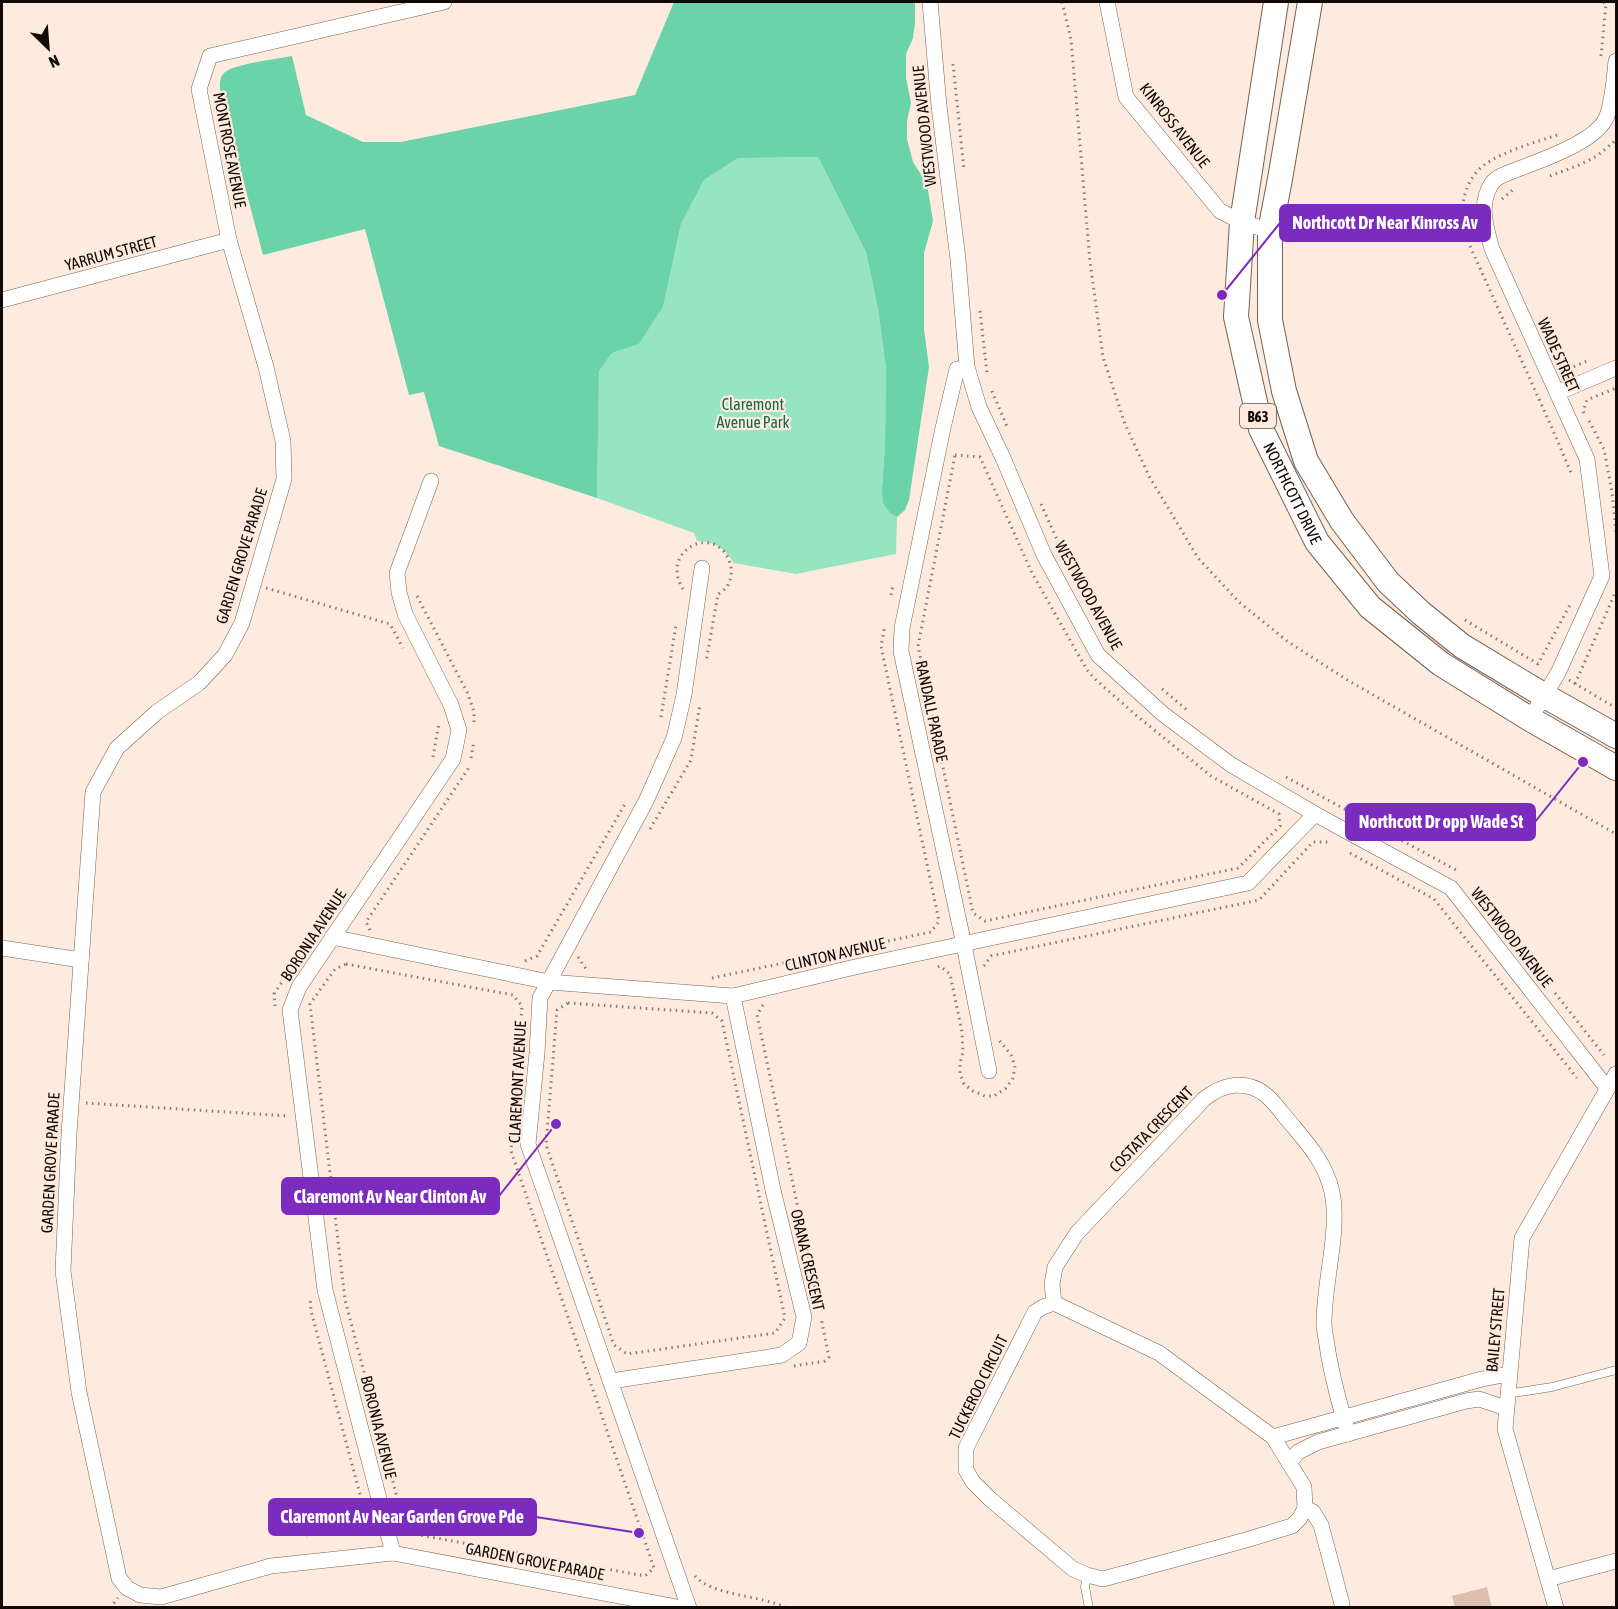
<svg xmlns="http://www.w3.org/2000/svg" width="1618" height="1609" font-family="'Asap Condensed',sans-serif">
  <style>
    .green { fill: #97e4c1 }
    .forest { fill: #6ad3a7 }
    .building { fill: #debeaf }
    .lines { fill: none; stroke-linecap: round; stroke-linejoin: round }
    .lane-casing { stroke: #7a624f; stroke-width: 9 }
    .street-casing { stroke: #7a624f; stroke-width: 16 }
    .primary-casing { stroke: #7a624f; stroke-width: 26 }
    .path { stroke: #887b72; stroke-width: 3; stroke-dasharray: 1.5 4.5; stroke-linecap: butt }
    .lane { stroke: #fff; stroke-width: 8 }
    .street { stroke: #fff; stroke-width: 15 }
    .primary { stroke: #fff; stroke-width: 24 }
    .labels { text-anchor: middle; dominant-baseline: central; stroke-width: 4.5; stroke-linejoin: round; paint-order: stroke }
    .shield { fill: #fcebde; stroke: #584d45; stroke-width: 1.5 }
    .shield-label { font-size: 15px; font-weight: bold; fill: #120904 }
    .street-label { font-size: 16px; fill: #120904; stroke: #fcebde }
    .park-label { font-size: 16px; fill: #17674a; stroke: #fcebde }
    .leader { fill: none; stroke: #7b2cbf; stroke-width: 2 }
    .callout-dot { fill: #7b2cbf; stroke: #fcebde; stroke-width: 2 }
    .callout { fill: #7b2cbf; stroke: #7b2cbf; stroke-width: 2 }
    .callout-label { font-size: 18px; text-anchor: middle; font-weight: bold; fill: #fff }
  </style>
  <rect width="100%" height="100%" fill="#fcebde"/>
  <path class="green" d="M818 157 866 252 878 309 886 368 885 446 882 488 890 513 897 517 896 554 796 574 734 563C724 548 716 542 697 541L694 533 597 498 599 371 612 353 639 344 663 307 681 224 704 180 738 158Z"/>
  <path class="forest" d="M674 2H915V23L913 38 906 54V78L911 103 907 121V139L913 162 927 184 933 221 924 253V329L929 367 909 500 905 510 897 517 890 513 883 503 882 488 885 446 886 368 878 309 866 252 818 157 738 158 704 180 681 224 663 307 639 344 612 353 599 371 597 498 439 446 424 392 409 395 365 229 263 255 221 96C220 88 218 79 224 73 232 64 278 59 292 56L306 115 363 142H401L635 95Z"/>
  <polygon class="building" points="1487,1587 1492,1608 1455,1608 1452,1596"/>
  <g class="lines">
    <g class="lane-casing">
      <g id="lane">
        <polyline points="1507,1394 1552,1387 1616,1370"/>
        <polyline points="1087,1575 1085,1587 1089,1608"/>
      </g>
    </g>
    <g class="street-casing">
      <g id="street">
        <polyline points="444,2 210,56 199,89 229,240 266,367 283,441 284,479 242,623 225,655 199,683 157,712 117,748 93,792 69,1134 63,1271 79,1392 119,1578 127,1588 140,1595 161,1597 271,1566 393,1553 682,1608"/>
        <polyline points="930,2 939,106 958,259 967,367 979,407 1003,458 1044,555 1098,655 1163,714 1230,764 1315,814 1451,888 1607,1088"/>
        <polyline points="1107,2 1126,97 1220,211 1242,222 1270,231"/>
        <polyline points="2,300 229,240"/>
        <polyline points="967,367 957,369 943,428 902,628 901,651 964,945 989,1071"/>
        <polyline points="1557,393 1616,368"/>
        <path d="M1530 719 1558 673 1602 576 1587 459 1492 249C1486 228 1478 204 1492 183 1494 180 1499 177 1503 175 1529 164 1597 144 1607 116 1613 99 1614 79 1616 61"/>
        <polyline points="332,937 549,982 733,996 855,967 1248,883 1315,814"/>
        <polyline points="2,948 81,960"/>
        <polygon points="1054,1303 1159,1353 1273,1437 1304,1487 1305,1508 1300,1518 1292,1526 1246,1540 1103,1579 1087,1575 1073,1569 990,1499 973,1482 966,1470 966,1448 1035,1312 1043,1307"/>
        <path d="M1054 1303 1052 1284 1055 1267 1077 1233 1204 1099C1222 1084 1246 1079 1266 1095 1276 1104 1284 1116 1293 1126 1310 1146 1326 1165 1332 1192 1340 1231 1324 1281 1324 1323 1324 1330 1326 1338 1327 1345 1331 1375 1340 1405 1348 1434"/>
        <polyline points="611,1381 782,1355 799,1343 804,1317 773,1190 733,996"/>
        <polyline points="1273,1437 1482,1379 1509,1374"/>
        <polyline points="1289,1463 1298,1452 1318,1442 1466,1401 1479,1399 1506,1408"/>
        <polyline points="1305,1508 1313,1512 1321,1525 1342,1604"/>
        <polyline points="393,1553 325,1290 290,1010 299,987 453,759 459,730 451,705 405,614 399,592 397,573 431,481"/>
        <polyline points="1548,1579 1616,1561"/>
        <polyline points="689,1608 528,1144 537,1053 540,998 646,801 674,738 684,695 702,568"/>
        <polyline points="1556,1608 1505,1429 1522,1238 1616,1074"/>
      </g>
    </g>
    <g class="primary-casing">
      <g id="primary">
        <path id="s1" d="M1276 2 1242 222 1236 317 1261 429 1317 542 1370 607 1441 664 1530 719 1616 768"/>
        <polyline points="1310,2 1280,179 1270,231 1270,320 1284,391 1306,461 1342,521 1388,582 1421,613 1462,646 1545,696 1616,736"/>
      </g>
    </g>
    <g class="path">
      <polyline points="1062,2 1071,39 1090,262 1103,357 1125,424 1149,476 1198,558 1239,602 1287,641 1349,681 1616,834"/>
      <polyline points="1601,56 1606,4 1603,2"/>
      <polyline points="953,64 964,170"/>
      <path d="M1557 135C1536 142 1505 151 1487 163 1464 178 1458 209 1465 235L1552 428 1572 475"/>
      <polyline points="1550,176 1579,165 1597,156 1616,140"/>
      <polyline points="1502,199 1515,188"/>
      <polyline points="980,311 987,373"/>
      <polyline points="1562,365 1573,367 1587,361"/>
      <polyline points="992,391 1008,429"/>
      <polyline points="1584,413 1583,411 1587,400 1616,388"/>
      <polyline points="1589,421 1604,449 1612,492 1616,532"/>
      <polygon points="955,455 980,457 1032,573 1087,670 1095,679 1137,716 1211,776 1279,814 1280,826 1238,868 985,921 973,913 918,646"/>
      <polyline points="1041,504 1064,555"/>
      <polyline points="1071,569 1116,650"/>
      <polyline points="266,588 390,624 403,648"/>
      <path d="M683 589C680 584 677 578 677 571 676 553 695 538 713 544 730 550 737 574 726 588 725 589 719 594 718 594L706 662"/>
      <polyline points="891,595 893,585"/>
      <polyline points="417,596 468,694 474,712 474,723"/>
      <polyline points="1465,620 1538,664 1571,603"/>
      <polyline points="1569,680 1616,708"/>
      <polyline points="1575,684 1616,591"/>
      <polyline points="1162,689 1187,710"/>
      <polyline points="661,717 676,625"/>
      <polyline points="433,757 439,723"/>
      <polyline points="471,758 474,741"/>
      <polyline points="1286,777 1456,870 1458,873"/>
      <polyline points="650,829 691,760 700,704"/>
      <polyline points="1350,853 1434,899 1577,1078"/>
      <polyline points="370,930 366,922 468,769 469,765"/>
      <polyline points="578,957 586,969"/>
      <polyline points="525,961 537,956 625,804"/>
      <polygon points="346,964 513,995 522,1006 511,1151 654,1568 645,1576 414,1534 404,1524 345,1300 310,1004 335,969"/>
      <polyline points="984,966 991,956 1259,900 1313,842 1331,842"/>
      <polyline points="938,967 940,966 950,974 962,1032 963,1052 960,1064 960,1074 964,1084 973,1091 985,1096 994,1096 1006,1088 1013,1078 1015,1066 1011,1055 999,1040"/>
      <polyline points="712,978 931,932 939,921 881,646 885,625"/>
      <polyline points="1555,993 1604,1055"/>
      <polygon points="568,1003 712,1013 722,1021 785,1318 775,1333 627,1354 614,1345 582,1250 546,1145 557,1010"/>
      <polyline points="763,1005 757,1015 815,1288"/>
      <polyline points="275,1006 274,994 284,979"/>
      <polyline points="86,1103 288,1116"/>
      <polyline points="794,1366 825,1361 829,1357 821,1318"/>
      <polyline points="306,1535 355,1523 365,1513 311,1311 310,1298"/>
      <path d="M695 1576C712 1596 761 1595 787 1608"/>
      <polyline points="110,1608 118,1598"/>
    </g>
    <use href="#lane" class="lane"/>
    <use href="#street" class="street"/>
    <use href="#primary" class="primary"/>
  </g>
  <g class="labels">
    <rect class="shield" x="1240" y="404" width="36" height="24" rx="4.5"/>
    <g class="shield-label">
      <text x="1258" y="416">B63</text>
    </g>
    <g class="street-label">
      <text transform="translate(1175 125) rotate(52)">KINROSS AVENUE</text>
      <text transform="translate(924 126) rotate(-96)">WESTWOOD AVENUE</text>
      <text transform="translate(230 150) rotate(79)">MONTROSE AVENUE</text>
      <text transform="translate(111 253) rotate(-15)">YARRUM STREET</text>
      <text transform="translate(1559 355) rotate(66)">WADE STREET</text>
      <text stroke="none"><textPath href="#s1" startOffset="504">NORTHCOTT DRIVE</textPath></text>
      <text transform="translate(241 556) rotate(-73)">GARDEN GROVE PARADE</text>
      <text transform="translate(1089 595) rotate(61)">WESTWOOD AVENUE</text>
      <text transform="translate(932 711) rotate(78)">RANDALL PARADE</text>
      <text transform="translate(313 935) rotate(-57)">BORONIA AVENUE</text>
      <text transform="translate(1512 937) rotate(52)">WESTWOOD AVENUE</text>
      <text transform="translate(835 954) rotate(-13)">CLINTON AVENUE</text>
      <text transform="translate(517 1082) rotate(-87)">CLAREMONT AVENUE</text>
      <text transform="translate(1151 1129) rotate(-46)">COSTATA CRESCENT</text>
      <text transform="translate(50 1163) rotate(-87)">GARDEN GROVE PARADE</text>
      <text transform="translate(808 1260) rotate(77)">ORANA CRESCENT</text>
      <text transform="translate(1495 1330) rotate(-85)">BAILEY STREET</text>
      <text transform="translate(978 1387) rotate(-64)">TUCKEROO CIRCUIT</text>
      <text transform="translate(379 1427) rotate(76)">BORONIA AVENUE</text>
      <text transform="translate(535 1561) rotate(11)">GARDEN GROVE PARADE</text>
    </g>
    <g class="park-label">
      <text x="753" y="404">Claremont<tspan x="753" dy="18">Avenue Park</tspan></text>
    </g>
  </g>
  <path class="leader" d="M1222 295L1280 223M1583 762L1535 822M556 1124L499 1196M639 1533L536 1517"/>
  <g class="callout-dot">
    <circle cx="1222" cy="295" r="6"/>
    <circle cx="1583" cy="762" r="6"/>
    <circle cx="556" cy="1124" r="6"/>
    <circle cx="639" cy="1533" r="6"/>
  </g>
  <g class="callout">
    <rect x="1280" y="205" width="210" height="36" rx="6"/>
    <rect x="1346" y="804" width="189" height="36" rx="6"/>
    <rect x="282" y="1178" width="217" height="36" rx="6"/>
    <rect x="269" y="1499" width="267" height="36" rx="6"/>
  </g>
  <g class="callout-label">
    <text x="1385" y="229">Northcott Dr Near Kinross Av</text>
    <text x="1441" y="828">Northcott Dr opp Wade St</text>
    <text x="390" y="1203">Claremont Av Near Clinton Av</text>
    <text x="402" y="1523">Claremont Av Near Garden Grove Pde</text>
  </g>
  <rect width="1618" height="1609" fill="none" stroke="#120904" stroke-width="6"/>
  <g transform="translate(48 48) rotate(155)" stroke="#fcebde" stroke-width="4.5" paint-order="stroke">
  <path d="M0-4.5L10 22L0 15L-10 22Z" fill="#120904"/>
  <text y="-9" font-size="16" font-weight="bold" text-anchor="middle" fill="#120904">N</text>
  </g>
</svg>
